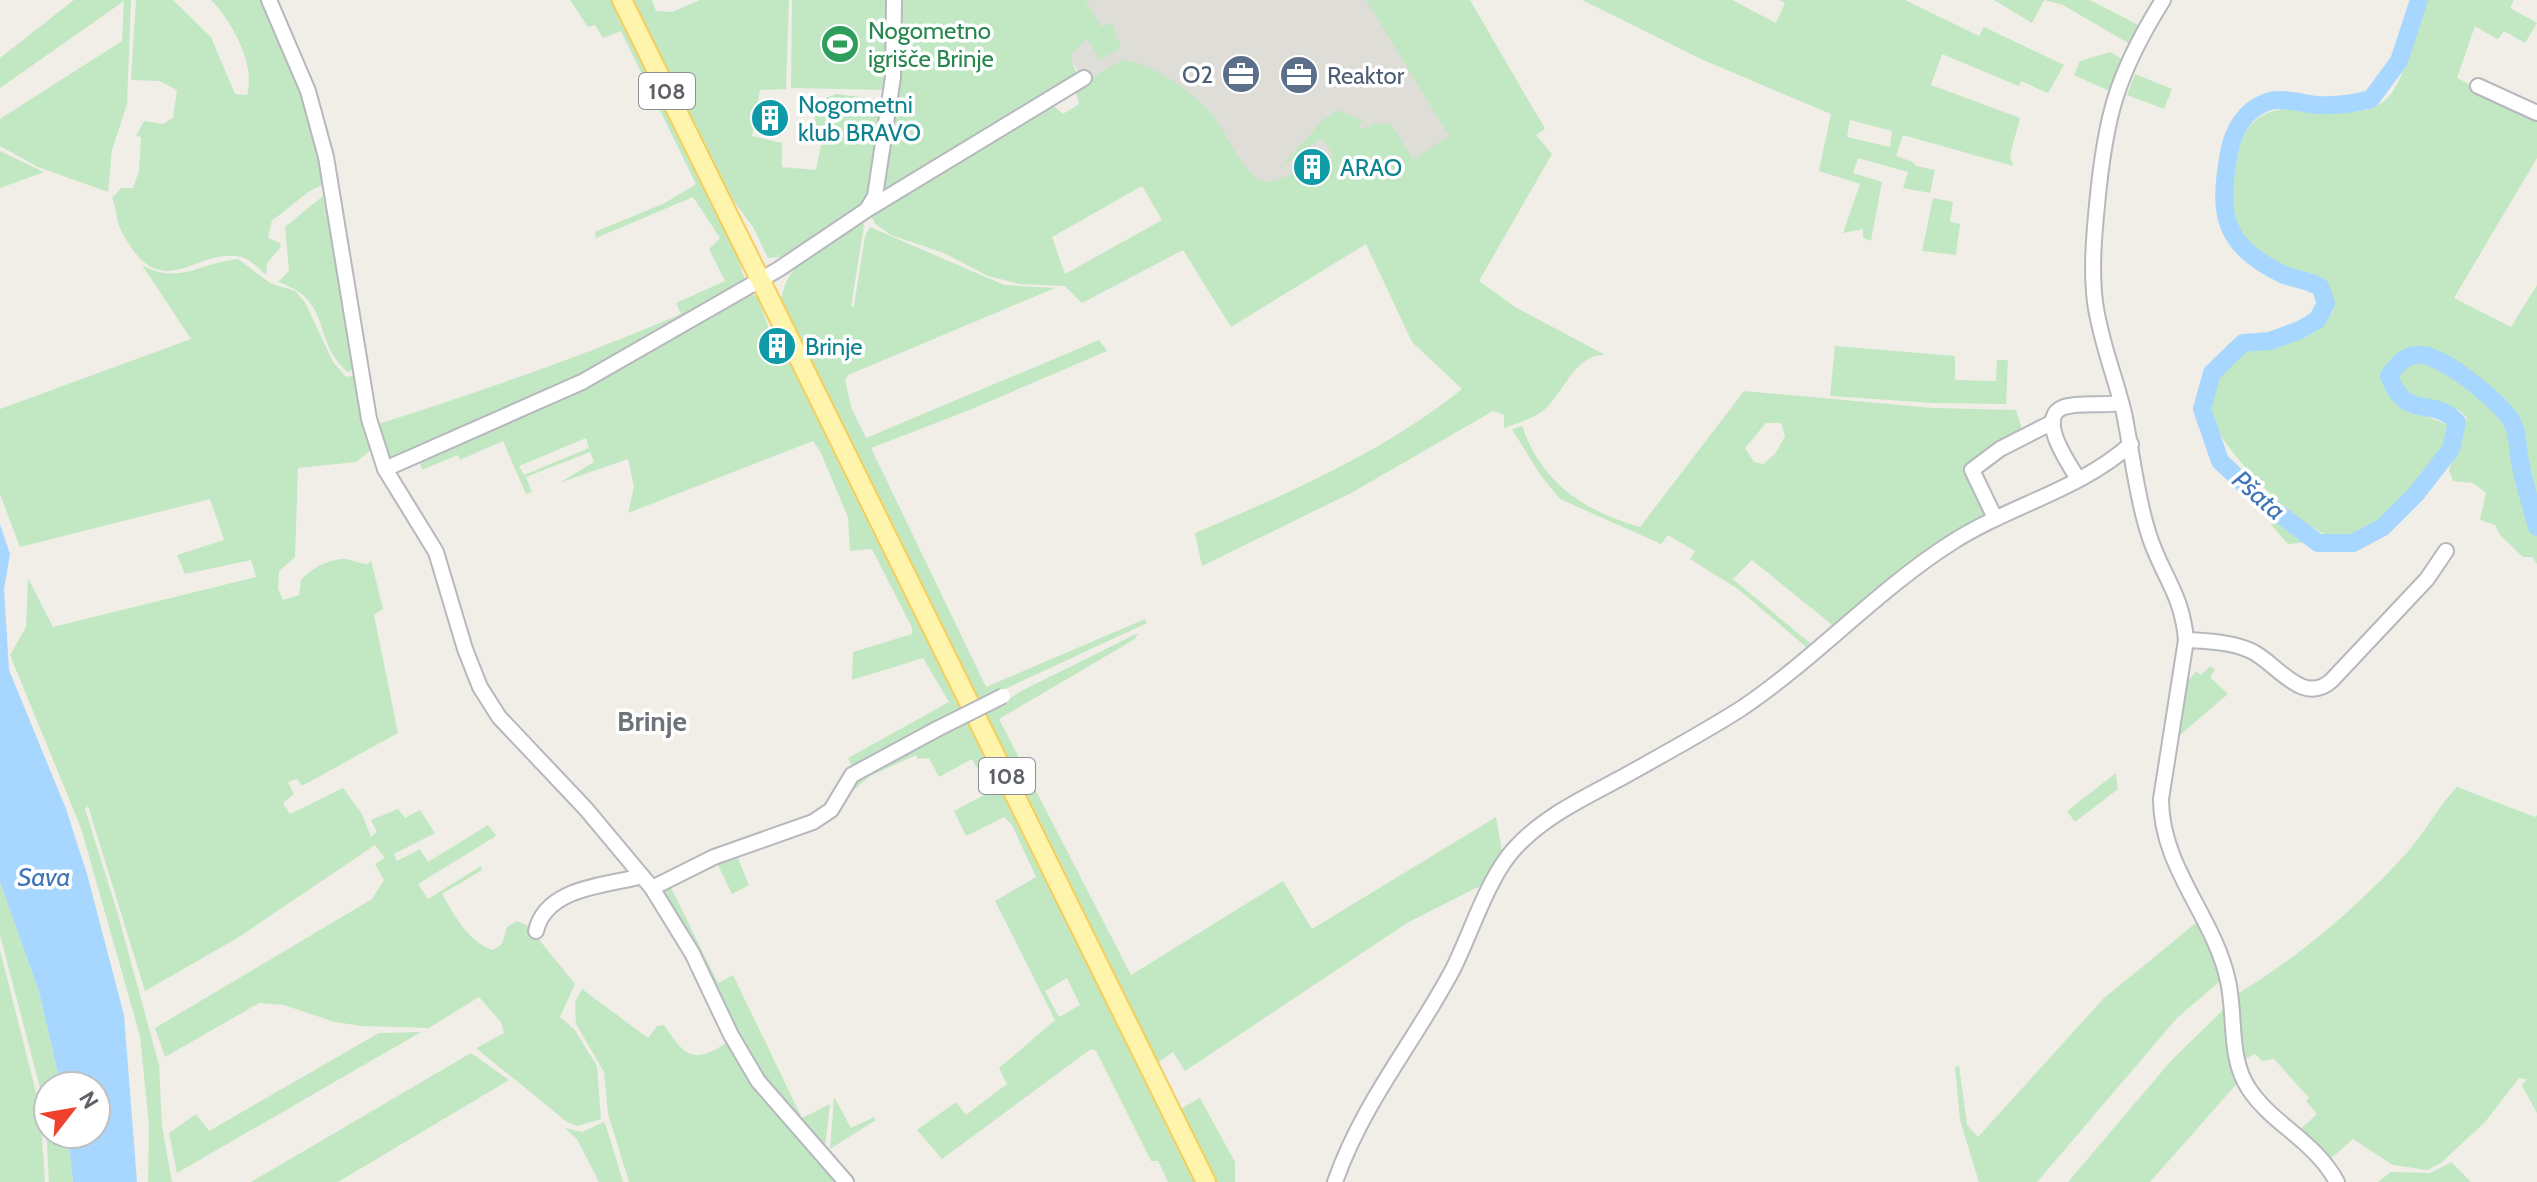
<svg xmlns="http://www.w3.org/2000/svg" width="2537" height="1182" font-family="Cabin,sans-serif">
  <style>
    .industrial { fill: #dfddd8 }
    .green { fill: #c2e8c3; fill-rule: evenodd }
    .water { fill: #a7d7ff }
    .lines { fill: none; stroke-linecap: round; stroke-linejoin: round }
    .river { stroke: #a7d7ff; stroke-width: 18 }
    .minor-casing { stroke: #b6b8bd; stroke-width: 18 }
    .major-casing { stroke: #f6ce59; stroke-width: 22 }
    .minor { stroke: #fff; stroke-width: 14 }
    .major { stroke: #fff4ac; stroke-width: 18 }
    .minor-bridge-casing { stroke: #b6b8bd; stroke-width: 18; stroke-linecap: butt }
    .minor-bridge { stroke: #fff; stroke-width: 14 }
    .labels { text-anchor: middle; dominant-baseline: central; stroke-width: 7; stroke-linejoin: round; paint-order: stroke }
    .shield { fill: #fff; stroke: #8e9095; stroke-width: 2 }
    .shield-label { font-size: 22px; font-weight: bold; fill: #5e6167 }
    .leisure-label { font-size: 24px; fill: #27864d; stroke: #fff; text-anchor: start }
    .service-label { font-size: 24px; fill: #4e5e75; stroke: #fff; text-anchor: end }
    .culture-label { font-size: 24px; fill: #0d838f; stroke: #fff; text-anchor: start }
    .water-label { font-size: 26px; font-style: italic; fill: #4076b6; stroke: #fff }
    .quarter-label { font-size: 28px; font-weight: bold; fill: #6e7379; stroke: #fff }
  </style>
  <rect width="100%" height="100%" fill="#f0eee6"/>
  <polygon class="industrial" points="1035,0 1466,0 1545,128 1230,323"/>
  <g class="green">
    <polygon points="74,0 131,0 127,104 112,150 108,192 38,167 0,146 0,119 122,41 124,1 0,88 0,58"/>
    <path d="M136 0H173L211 37 235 94 247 95C256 65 232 21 211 0H264L305 102 323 174 322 185C302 193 290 209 272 220L268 238 280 243 281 247 267 263 266 275C258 268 250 259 241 257 194 246 161 311 120 228 116 219 117 208 112 198L121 188H133L139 171 141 137 136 136 144 121 163 124 173 118 177 90 159 81 131 80Z"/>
    <path d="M570 0H615L686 143 736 252 745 280 580 378 389 461 375 425C479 392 581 357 681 314L676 303 725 281 709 249 720 238 693 197 596 238 595 232 665 203 696 184 621 31 603 38 595 25 588 27Z"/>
    <polygon points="632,0 652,0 656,11 672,12 700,0 789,0 786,89 760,90 752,136 782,143 782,167 816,170 821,144 828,143 825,136 813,135 817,102 836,94 883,100 873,184 862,206 781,257 768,258 753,227 720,182"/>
    <polygon points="792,0 890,0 888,90 791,88"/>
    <polygon points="898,0 1085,0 1102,27 1112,23 1121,48 1100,60 1087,39 1070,55 1078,78 893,189 884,186 881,180"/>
    <path d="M1366 0H1470L1545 129 1536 135 1552 154 1479 281 1515 307 1605 355C1575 354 1565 391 1545 409 1533 419 1518 423 1504 428V415L1493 411 1353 492 1202 566 1195 533C1287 494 1384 452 1462 389L1412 342 1366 244 1231 327 1183 250 1082 303 1065 286 1020 284 988 276 944 253 891 235 875 224 870 213 1050 103 1063 114 1079 104 1075 88 1122 60C1151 61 1198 95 1215 118 1226 133 1245 177 1263 181 1277 184 1290 174 1302 167L1312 181 1330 170 1325 160 1333 155 1322 138 1279 169 1323 120 1338 110 1364 121 1358 125 1362 130 1375 123 1391 124 1413 159 1449 136ZM1142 186 1162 220 1065 274 1052 237Z"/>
    <path d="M1582 0H1732L1776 23 1785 3 1779 0H1905L1979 36 1984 27 2064 65 2048 93 2021 81 2019 86 1942 54 1931 85 2020 118 2010 155 2013 166 1903 135 1896 156 1913 162 1916 166 1935 170 1930 193 1903 188 1908 172 1858 158 1853 173 1882 182 1871 241 1863 238V229L1843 233 1860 184 1819 171 1831 114 1703 60ZM1850 120 1892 131 1890 147 1847 137Z"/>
    <polygon points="1994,0 2090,0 2142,27 2133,42 2128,43 2063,5 2044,0 2032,23"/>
    <path d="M2424 0H2514L2510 8 2537 23 2525 43 2504 31 2498 39 2495 38 2475 26 2457 78 2537 117V158L2454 298 2511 327 2537 285V564L2532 557H2523L2500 535 2495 525 2480 520 2486 493 2473 483 2453 481 2449 470 2467 418 2459 410 2428 402 2423 415 2448 425C2451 450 2430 476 2411 491 2385 512 2390 536 2345 539 2308 543 2215 444 2208 409 2206 398 2210 384 2214 374 2231 339 2271 349 2301 339 2315 335 2324 322 2333 312 2331 260 2294 283 2263 261 2252 253 2241 239 2231 229 2229 175 2229 101 2304 109 2329 111 2361 118 2383 102 2406 86 2414 27 2424 0Z"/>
    <polygon points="2110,52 2124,60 2109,91 2074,75 2080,61"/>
    <polygon points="2135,74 2172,89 2164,109 2127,95"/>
    <polygon points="0,151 44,172 0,188"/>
    <path d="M323 196 355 369 348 372C311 342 334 300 278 282L289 271 285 227Z"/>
    <polygon points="1933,198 1953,202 1950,222 1960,224 1956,255 1922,251"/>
    <path d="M860 219 864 225 851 307 854 306 865 236 870 227 1004 285 1055 288 848 375 845 380 851 407 866 438 1099 340 1107 351 972 409 871 448 986 687 1145 619 1147 623 979 701 782 302C781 264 832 238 860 219Z"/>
    <path d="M238 259 270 283 295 291 305 302 333 362 346 377 356 375 372 449 356 462 298 468 295 557 279 571 278 589 283 600 299 595 301 580C310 569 327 560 342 559 349 558 359 564 368 564L371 560 383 609 374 615 398 733 302 786 297 779 288 782 294 794 283 803 290 814 343 788 362 814 371 837 377 832 371 820 398 809 405 818 420 810 435 833 394 854 397 861 420 849 428 862 488 825 496 836 418 884 428 899 481 866 482 870 442 894C454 915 469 943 493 950L502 944 507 927 517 921 528 926 575 984 560 1017 574 1029 597 1066 601 1119 577 1126 567 1122 476 1048 504 1033 501 1022 479 997 429 1028 362 1026 335 1022 284 1005 259 1003 165 1057 155 1028 372 899 384 880 375 864 385 858 375 845 239 937 145 991 88 806 85 809 117 911 159 1065 162 1126 172 1182H148L149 1125 140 1036 81 828 10 655 26 627 28 578 53 627 256 577 251 560 185 574 177 555 224 540 210 499 20 547 0 494V409L191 339 142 265C177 286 203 262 238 259Z"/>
    <path d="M752 294 758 297 776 350 796 370 964 708 854 769 848 758 949 702 923 658 852 680 853 652 912 634V628L872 549 850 551 848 517 820 451 813 441 628 513 634 487 628 459 559 483 594 462 590 452 526 477 532 492 526 494 503 441 460 460 458 455 422 470 419 459ZM586 438 589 448 524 475 519 466Z"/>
    <polygon points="1835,346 1955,356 1955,380 1996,381 1997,360 2008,360 2006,404 1932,403 1830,396"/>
    <path d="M1744 391 1933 408 2016 410 2022 429 1969 467 1989 517 1837 629 1752 560 1733 579 1816 648 1812 652 1738 589 1690 559 1695 551 1668 535 1661 544 1560 499 1541 476 1512 429 1522 426C1542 483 1584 511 1640 527ZM1766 423H1781L1785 436 1775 454 1763 464 1754 462 1745 448Z"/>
    <polygon points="2276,515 2306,542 2288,544 2271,525"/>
    <polygon points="1138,633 1135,639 999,719 1131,975 1283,881 1312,929 1496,817 1503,857 1492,880 1407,923 1185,1071 1173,1052 1157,1063 986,713 1021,691"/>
    <polygon points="2210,666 2215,670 2210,677 2228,694 2174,740 2184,679 2191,678 2196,671 2201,675"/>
    <path d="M970 720 1200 1182H1168L1158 1161H1151L1096 1051 1091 1049 942 1159 917 1130 956 1102 966 1115 1007 1084 999 1068 1055 1020 995 901 1036 877 1012 825 1004 817 966 836 954 811 990 792 972 759 939 777 929 758 918 759 916 755 870 776 848 795 859 774ZM1067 978 1080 1005 1059 1017 1045 991Z"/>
    <polygon points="2116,773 2118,789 2075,822 2067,811"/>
    <path d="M2457 787 2535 817 2537 815V1113L2522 1086 2526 1079 2519 1078 2485 1122 2441 1163 2427 1170 2393 1165 2353 1139 2328 1161 2299 1130 2317 1114 2306 1101 2309 1098 2274 1059 2262 1061 2255 1054 2243 1060 2234 996C2298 958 2354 910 2404 856 2424 834 2437 808 2457 787Z"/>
    <polygon points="735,851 749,885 732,894 718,865 671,888 718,983 733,975 802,1118 830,1104 825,1148 748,1058 660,890"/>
    <polygon points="0,882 39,992 61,1086 48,1086 48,1134 68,1134 73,1182 49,1182 45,1107 0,935"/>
    <polygon points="2202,918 2225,977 2177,1018 2037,1182 1979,1182 1960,1120 1955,1067 1959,1066 1967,1125 1978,1137 2103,999"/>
    <polygon points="0,950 40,1108 45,1182 0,1182"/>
    <path d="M582 989 648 1038 657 1026 664 1025C686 1058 694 1065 729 1041L840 1182H629L608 1114 604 1072 576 1024 575 1002Z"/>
    <polygon points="2229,1004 2240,1080 2150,1182 2068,1182 2170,1062"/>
    <polygon points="421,1032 177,1173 169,1133 196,1114 209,1131 379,1033"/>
    <polygon points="471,1053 509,1080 338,1182 251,1182"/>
    <polygon points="834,1097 851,1128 874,1117 876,1120 830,1149"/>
    <polygon points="1200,1098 1235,1162 1235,1182 1215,1182 1179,1110"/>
    <polygon points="604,1122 607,1129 623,1182 599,1182 577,1139 565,1128 582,1132"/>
    <polygon points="2451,1162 2471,1182 2378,1182 2391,1172 2431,1173"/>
  </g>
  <polygon class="water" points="0,524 10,554 4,589 9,670 66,809 87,874 124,1015 137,1182 73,1182 68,1134 96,1134 96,1086 61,1086 39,992 0,882"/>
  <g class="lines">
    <path class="river" d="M2419 0 2399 61 2371 99C2353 104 2334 106 2316 105 2301 103 2281 97 2267 102 2245 110 2233 130 2229 153 2218 214 2222 244 2282 274 2295 280 2308 279 2321 288L2326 304 2317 320 2300 330 2270 341 2243 343 2212 373 2202 409 2220 461 2260 499 2318 543H2353L2383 527 2416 494 2451 449 2457 422C2432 395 2407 423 2389 376 2396 366 2403 356 2417 355 2440 352 2498 400 2511 420 2519 433 2517 447 2520 462 2524 484 2531 506 2537 527"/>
    <g class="minor-casing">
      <g id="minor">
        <polyline points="269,0 308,91 326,157 369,419 385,469 436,552 465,649 480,687 499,717 586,809 652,888 692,953 731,1035 758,1081 846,1182"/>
        <path d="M2163 0C2116 75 2105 118 2097 205 2094 236 2091 270 2095 302 2100 340 2115 376 2124 413 2132 452 2136 494 2148 532 2160 573 2182 592 2186 640L2161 799C2161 868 2214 916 2228 981 2236 1016 2228 1058 2249 1089 2273 1125 2314 1140 2337 1182"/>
        <polyline points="2478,86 2537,113"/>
        <polyline points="868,208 875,196 893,77 894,0"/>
        <polyline points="385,469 582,382 779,269 868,209 1084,78"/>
        <path d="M2078 479C2070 465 2035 417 2064 407 2081 402 2104 406 2121 403"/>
        <polyline points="1995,518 1972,470 2000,449 2053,422"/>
        <path d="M2186 640C2207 641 2230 642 2249 650 2275 660 2301 707 2331 681L2427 579 2446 551"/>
        <polyline points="652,888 714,857 813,822 831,810 852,775 937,729"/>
        <path d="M536 931C546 887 605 886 642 876"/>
        <path d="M1335 1182C1363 1102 1413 1044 1452 971 1471 934 1488 876 1516 847 1545 816 1584 798 1621 778 1662 755 1703 733 1742 708 1816 658 1876 591 1951 543 2008 506 2080 490 2131 444"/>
      </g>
    </g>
    <g class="major-casing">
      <polyline id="major" points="622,0 1206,1182"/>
    </g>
    <use href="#minor" class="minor"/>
    <use href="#major" class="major"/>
    <g class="minor-bridge-casing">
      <polyline id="minor-bridge" points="937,729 1003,696"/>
    </g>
    <use href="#minor-bridge" class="minor-bridge"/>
  </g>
  <defs>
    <g id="stadium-disc" transform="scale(2)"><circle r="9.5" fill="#2e9e5b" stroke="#fff"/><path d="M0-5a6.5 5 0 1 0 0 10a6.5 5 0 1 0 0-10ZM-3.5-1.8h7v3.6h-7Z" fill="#fff"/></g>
    <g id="office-disc" transform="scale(2)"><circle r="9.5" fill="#5c6f8a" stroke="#fff"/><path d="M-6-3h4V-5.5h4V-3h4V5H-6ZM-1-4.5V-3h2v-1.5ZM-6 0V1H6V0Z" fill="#fff"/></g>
    <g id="building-disc" transform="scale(2)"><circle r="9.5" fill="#0f9aa8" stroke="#fff"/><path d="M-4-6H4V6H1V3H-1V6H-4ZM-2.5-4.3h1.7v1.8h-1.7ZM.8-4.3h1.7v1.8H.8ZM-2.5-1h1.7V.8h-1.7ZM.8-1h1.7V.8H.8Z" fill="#fff"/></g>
  </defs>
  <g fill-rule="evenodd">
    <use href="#stadium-disc" x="840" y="44"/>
    <use href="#office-disc" x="1241" y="74"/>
    <use href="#office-disc" x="1299" y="75"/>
    <use href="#building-disc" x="770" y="118"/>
    <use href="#building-disc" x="1312" y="167"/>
    <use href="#building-disc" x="777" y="346"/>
  </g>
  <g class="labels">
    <g class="shield">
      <rect x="639" y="73" width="56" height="36" rx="6"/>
      <rect x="979" y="758" width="56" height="36" rx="6"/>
    </g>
    <g class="shield-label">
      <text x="667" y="91">108</text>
      <text x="1007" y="776">108</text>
    </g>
    <g class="leisure-label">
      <text x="868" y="30">Nogometno<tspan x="868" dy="28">igrišče Brinje</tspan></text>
    </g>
    <g class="service-label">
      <text x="1213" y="74">O2</text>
      <text x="1327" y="75" text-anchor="start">Reaktor</text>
    </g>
    <g class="culture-label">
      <text x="798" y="104">Nogometni<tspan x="798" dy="28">klub BRAVO</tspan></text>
      <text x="1340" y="167">ARAO</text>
      <text x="805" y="346">Brinje</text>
    </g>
    <g class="water-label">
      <text transform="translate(2259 495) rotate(41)">Pšata</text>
      <text x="44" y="877">Sava</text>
    </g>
    <g class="quarter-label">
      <text x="652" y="721">Brinje</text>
    </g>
  </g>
  <g transform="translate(72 1110) rotate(59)"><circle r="38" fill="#ffffff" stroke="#bfc0c2" stroke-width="2"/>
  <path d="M0-6L14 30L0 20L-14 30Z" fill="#ef422d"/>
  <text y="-12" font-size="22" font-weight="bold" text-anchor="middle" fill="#5e6167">N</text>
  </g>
</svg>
